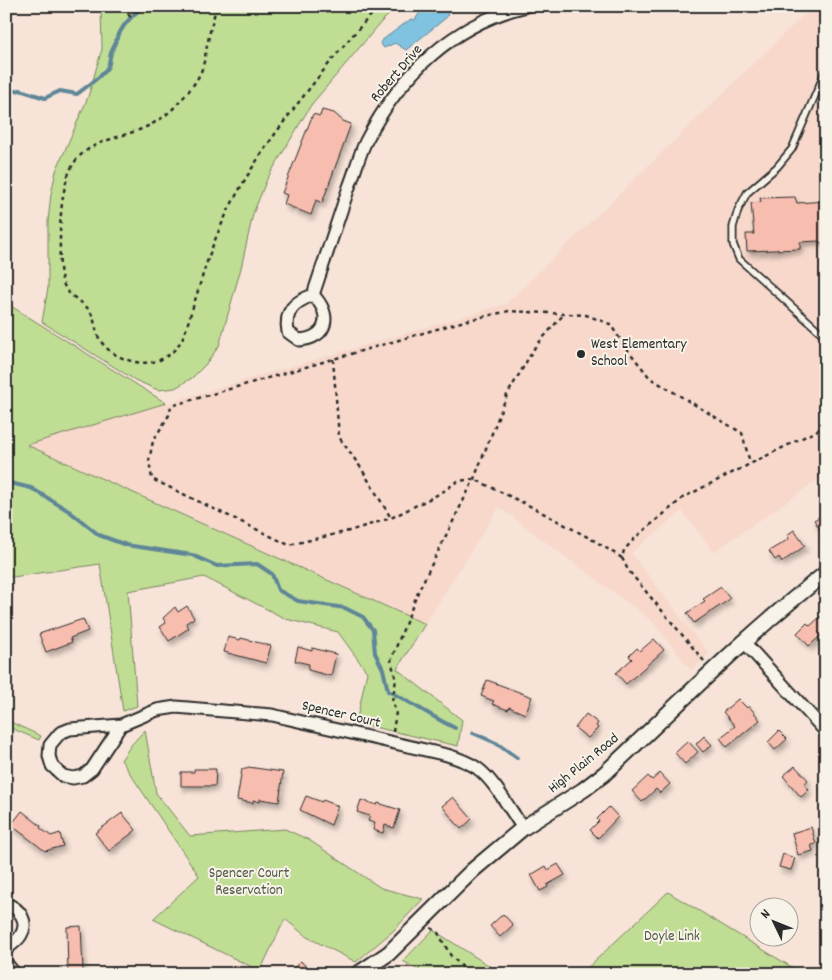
<svg xmlns="http://www.w3.org/2000/svg" width="832" height="980" font-family="Dekko,sans-serif">
  <style>
    .built { fill: #f7d8cb }
    .green { fill: #c0dd94; stroke: #768460 }
    .water { fill: #80c3e1; stroke: #5e8698 }
    .lines { fill: none; stroke-linecap: round; stroke-linejoin: round }
    .stream { stroke: #5e8698; stroke-width: 4 }
    .building { fill: #f7bdaf; stroke: #2b2b2b; filter: url(#shadow) }
    .service-casing { stroke: #2b2b2b; stroke-width: 9 }
    .minor-casing { stroke: #2b2b2b; stroke-width: 15 }
    .tertiary-casing { stroke: #2b2b2b; stroke-width: 18 }
    .path { stroke: #2b2b2b; stroke-width: 2.5; stroke-dasharray: 4 4; stroke-linecap: butt }
    .service { stroke: #f7f3e8; stroke-width: 5.5 }
    .minor { stroke: #f7f3e8; stroke-width: 11 }
    .tertiary { stroke: #f7f3e8; stroke-width: 14 }
    .poi-dot { fill: #2b2b2b; stroke: #f7f3e8; stroke-width: 2 }
    .labels { text-anchor: middle; dominant-baseline: central; stroke-width: 4; stroke-linejoin: round; paint-order: stroke }
    .street-label { font-size: 15px; fill: #2b2b2b; stroke: #f7f3e8 }
    .poi-label { font-size: 15px; fill: #2b2b2b; stroke: #f7f3e8; text-anchor: start }
    .park-label { font-size: 15px; fill: #505845; stroke: #f7f3e8 }
  </style>
  <defs>
    <filter id="shadow"><feDropShadow dx="2.5" dy="4.5" stdDeviation="2.5" flood-color="#0004"/></filter>
  </defs>
  <rect width="100%" height="100%" fill="#f7e3d7"/>
  <filter id="ink" filterUnits="userSpaceOnUse"><feTurbulence type="fractalNoise" baseFrequency=".02" numOctaves="2"/><feDisplacementMap in="SourceGraphic" scale="10" xChannelSelector="R" yChannelSelector="G"/><feConvolveMatrix kernelMatrix="1 2 1 2 8 2 1 2 1" color-interpolation-filters="sRGB"/></filter>
  <g filter="url(#ink)">
    <polygon class="built" points="813,6 826,6 826,474 714,552 682,511 631,553 709,654 691,670 651,620 499,507 425,624 26,444 506,304"/>
    <g class="green">
      <polygon points="101,6 399,6 382,21 311,105 267,179 253,214 241,268 219,346 206,364 192,378 175,388 158,390 135,380 42,322 48,288 48,221 51,194 56,171 88,97 102,49"/>
      <polygon points="6,303 166,403 27,445 425,624 397,669 462,720 458,746 356,723 367,672 338,632 286,619 204,577 128,591 137,706 123,711 100,564 6,578"/>
      <polygon points="6,720 41,736 39,740 6,726"/>
      <polygon points="145,730 156,793 190,836 285,829 309,840 381,888 423,899 393,931 356,962 307,937 285,919 260,971 153,919 199,876 121,760 132,744"/>
      <polygon points="668,892 803,974 581,974"/>
      <polygon points="433,930 502,974 425,974 403,961"/>
    </g>
    <polygon class="water" points="428,6 449,6 447,17 406,50 395,43 384,48 380,43 381,41 411,19 415,20 420,12"/>
    <g class="lines">
      <g class="stream">
        <path d="M6 93 20 90 45 98 60 91 77 94C85 88 102 76 107 68 110 64 109 59 111 53 120 29 124 22 144 6"/>
        <path d="M6 482 31 488 69 511 99 535 126 545 192 555 217 566 257 564 272 574 278 590 298 601 345 608 363 617 373 630 375 653 383 669 388 691C411 702 432 717 455 728"/>
        <polyline points="473,733 496,743 517,758"/>
      </g>
    </g>
    <g class="building">
      <polygon points="322,110 334,113 343,121 351,124 322,203 316,200 311,215 284,204 287,195 282,193 313,114 320,116"/>
      <polygon points="795,197 797,203 826,201 826,247 819,241 800,242 800,249 747,251 746,234 754,234 751,203 761,202 760,198"/>
      <polygon points="826,513 826,539 814,520"/>
      <polygon points="794,530 805,546 782,562 779,557 775,560 769,551 789,539 787,535"/>
      <polygon points="721,587 730,599 694,623 687,613 705,601 703,599"/>
      <polygon points="187,606 194,618 186,623 189,628 169,641 160,627 166,623 163,618 175,607 178,612"/>
      <polygon points="821,616 826,621 826,631 809,646 797,633 807,623 810,626"/>
      <polygon points="83,619 88,631 70,638 72,642 46,652 39,634"/>
      <polygon points="228,637 240,640 241,638 271,646 266,663 224,652"/>
      <polygon points="654,639 664,650 626,684 616,673 632,659 629,656 637,648 640,651"/>
      <polygon points="298,647 312,651 312,648 336,654 331,676 308,670 309,664 295,661"/>
      <polygon points="487,680 532,697 525,714 509,707 508,710 492,704 494,701 481,696"/>
      <polygon points="738,699 747,708 749,706 760,720 727,747 720,738 735,726 723,712"/>
      <polygon points="586,714 598,723 596,726 598,728 588,738 575,728"/>
      <polygon points="779,731 787,739 775,750 768,742"/>
      <polygon points="704,736 712,745 703,752 696,744"/>
      <polygon points="688,741 698,752 685,764 675,753"/>
      <polygon points="795,766 808,780 804,784 809,790 801,797 783,776"/>
      <polygon points="248,767 283,772 279,802 260,799 260,802 253,800 253,803 237,800 242,769 247,769"/>
      <polygon points="194,769 216,769 215,786 181,786 181,772 194,772"/>
      <polygon points="660,773 670,784 660,793 656,789 642,802 632,791 648,776 652,780"/>
      <polygon points="306,796 322,802 323,800 338,806 331,825 300,810"/>
      <polygon points="453,797 472,819 461,829 442,806"/>
      <polygon points="361,800 377,805 378,803 400,810 394,828 385,825 383,833 373,830 375,823 368,821 370,816 357,812"/>
      <polygon points="609,807 618,817 598,838 590,830 599,821 597,819"/>
      <polygon points="22,811 41,826 40,828 51,836 60,833 63,846 45,851 11,825"/>
      <polygon points="122,813 136,830 109,851 95,833"/>
      <polygon points="811,827 816,844 811,845 813,851 798,855 792,833"/>
      <polygon points="783,854 795,858 791,870 779,867"/>
      <polygon points="558,864 565,875 547,885 548,887 540,891 531,875 546,866 548,870"/>
      <polygon points="503,914 513,925 500,937 490,926"/>
      <polygon points="81,926 83,972 68,973 67,927"/>
      <polygon points="301,961 312,974 287,974"/>
    </g>
    <g class="lines">
      <g class="service-casing">
        <polyline id="service" points="826,70 792,149 777,167 747,193 738,210 733,227 733,244 739,259 826,337"/>
      </g>
      <g class="minor-casing">
        <g id="minor">
          <path d="M313 295C325 259 337 223 349 187 355 172 359 155 366 141 400 75 453 23 527 6"/>
          <path d="M313 295C332 314 329 338 299 340L288 332C284 311 294 302 313 295Z"/>
          <polyline points="744,642 826,732"/>
          <path d="M121 725 70 729 60 733 50 745 49 756 52 766 63 776 73 778 83 776 92 769 121 725 157 710 176 707 272 715 447 755C457 758 468 762 477 768 495 781 510 810 523 828"/>
          <path d="M6 904C20 908 29 922 21 935 18 941 11 945 6 949"/>
          <polyline points="6,963 15,974"/>
        </g>
      </g>
      <g class="tertiary-casing">
        <path id="tertiary" d="M358 974 389 953 473 870 523 828 583 790 604 774C677 706 747 634 826 573"/>
      </g>
      <g class="path">
        <path d="M217 6C212 21 209 36 206 51 205 57 204 63 202 69 198 80 190 90 182 99 174 109 162 119 150 125 126 138 91 138 74 163 62 181 60 218 60 239 60 255 57 280 69 293 75 299 84 303 89 310 95 318 95 328 98 336 106 355 134 366 153 362 163 360 173 353 179 344 186 334 188 321 192 310 199 288 205 266 213 245 235 188 269 140 306 93 329 63 353 33 380 6"/>
        <polyline points="128,14 133,20"/>
        <polyline points="333,359 339,437 361,468 391,518"/>
        <polyline points="622,558 595,541 528,505 474,479 458,481 441,493 391,518 349,531 289,545 152,479 149,461 153,441 169,415 171,406 468,320 509,311 586,315 610,324 624,345 650,378 742,433 750,463"/>
        <polyline points="704,661 628,570 622,558 624,550 636,537 684,497 826,426"/>
        <polyline points="393,732 396,712 392,701 396,680 391,660 418,592 474,479 507,395 535,347 564,314"/>
        <polyline points="431,928 437,931 451,956 470,974"/>
      </g>
      <use href="#service" class="service"/>
      <use href="#minor" class="minor"/>
      <use href="#tertiary" class="tertiary"/>
    </g>
  </g>
  <circle class="poi-dot" cx="581" cy="354" r="5"/>
  <g class="labels">
    <g class="street-label">
      <text transform="translate(397 74) rotate(-49)">Robert Drive</text>
      <text transform="translate(341 715) rotate(13)">Spencer Court</text>
      <text transform="translate(584 764) rotate(-39)">High Plain Road</text>
    </g>
    <g class="poi-label">
      <text x="591" y="345">West Elementary<tspan x="591" dy="17">School</tspan></text>
    </g>
    <g class="park-label">
      <text x="249" y="874">Spencer Court<tspan x="249" dy="17">Reservation</tspan></text>
      <text x="672" y="937">Doyle Link</text>
    </g>
  </g>
  <rect width="832" height="980" fill="none" stroke="#f7f3e8" stroke-width="25"/>
  <rect x="12" y="12" width="807" height="955" fill="none" stroke="#2b2b2b" stroke-width="2" filter="url(#ink)"/>
  <g transform="translate(774 922) rotate(313)"><circle r="24" fill="#f7f3e8" stroke="#a5a39c"/>
  <path d="M0-4L9 19L0 12L-9 19Z" fill="#2b2b2b"/>
  <text y="-8" font-size="14" font-weight="bold" text-anchor="middle" fill="#2b2b2b">N</text>
  </g>
</svg>
